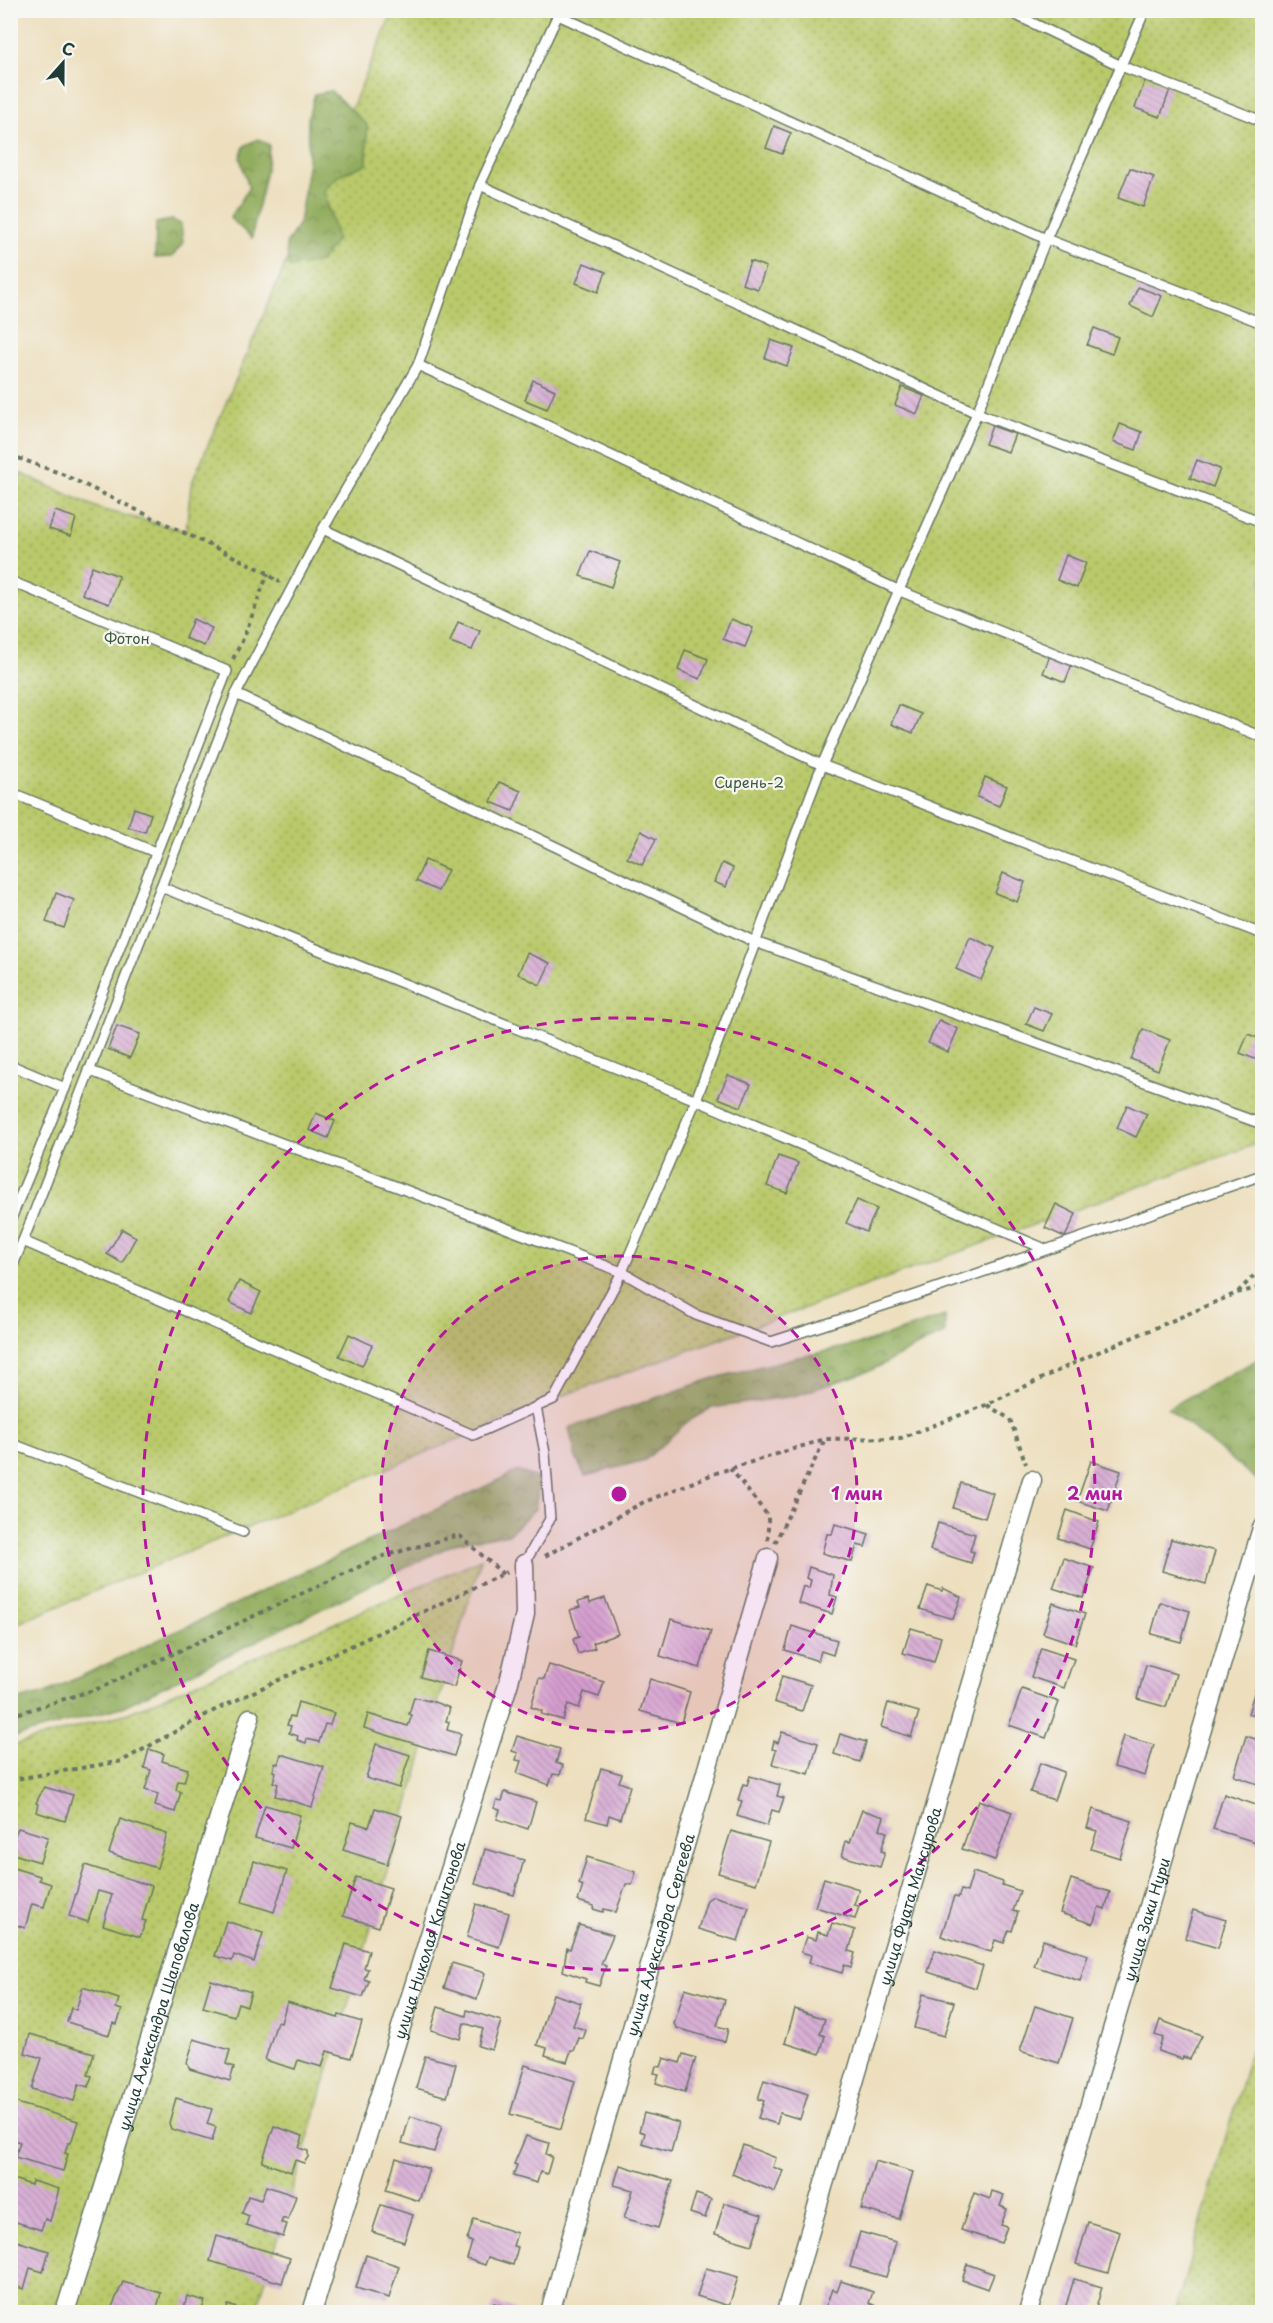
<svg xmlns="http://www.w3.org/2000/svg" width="1273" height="2323" font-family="'Playpen Sans',sans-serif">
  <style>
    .grass { fill: url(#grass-dots); stroke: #6c8350; stroke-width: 1.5 }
    .forest { fill: url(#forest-crowns); stroke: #59754a; stroke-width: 1.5 }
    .building { fill: url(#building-back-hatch) }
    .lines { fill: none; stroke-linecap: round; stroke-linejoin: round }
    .lane-casing { stroke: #677664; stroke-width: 12 }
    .street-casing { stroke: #677664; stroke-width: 21 }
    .path { stroke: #677664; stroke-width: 4; stroke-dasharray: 4.5 4.5; stroke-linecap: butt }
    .lane { stroke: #fff; stroke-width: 9 }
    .street { stroke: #fff; stroke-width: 18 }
    .ring { fill: none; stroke: #b5179e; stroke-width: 3; stroke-dasharray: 10 8 }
    .labels { text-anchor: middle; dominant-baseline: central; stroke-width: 4.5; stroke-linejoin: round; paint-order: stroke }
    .park-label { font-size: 15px; fill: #3e593f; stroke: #f6f6f2 }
    .street-label { font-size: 15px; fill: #1f3d34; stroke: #f6f6f2 }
    .centre { fill: #b5179e; stroke: #f6f6f2; stroke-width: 3 }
    .ring-label { font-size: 18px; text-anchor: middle; font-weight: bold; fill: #b5179e; stroke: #f6f6f2; stroke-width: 4.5; stroke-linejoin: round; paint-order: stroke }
  </style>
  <defs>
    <pattern id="grass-dots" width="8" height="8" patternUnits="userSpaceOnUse" patternTransform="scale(1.5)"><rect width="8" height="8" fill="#bac96b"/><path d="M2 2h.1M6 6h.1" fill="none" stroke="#97a459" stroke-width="1.8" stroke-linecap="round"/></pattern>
    <pattern id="forest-crowns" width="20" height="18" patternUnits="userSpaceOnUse" patternTransform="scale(1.5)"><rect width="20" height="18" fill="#93ad5f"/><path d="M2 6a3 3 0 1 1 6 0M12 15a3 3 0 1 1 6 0" fill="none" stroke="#778e4f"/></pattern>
    <pattern id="building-back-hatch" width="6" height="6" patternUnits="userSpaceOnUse" patternTransform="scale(1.5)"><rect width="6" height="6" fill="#d9b0d6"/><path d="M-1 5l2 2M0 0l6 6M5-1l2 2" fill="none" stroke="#af90ae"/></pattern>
  </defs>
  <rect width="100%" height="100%" fill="#f6f6f2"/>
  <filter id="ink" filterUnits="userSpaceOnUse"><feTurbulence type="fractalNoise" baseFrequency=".0167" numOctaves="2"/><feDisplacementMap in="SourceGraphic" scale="12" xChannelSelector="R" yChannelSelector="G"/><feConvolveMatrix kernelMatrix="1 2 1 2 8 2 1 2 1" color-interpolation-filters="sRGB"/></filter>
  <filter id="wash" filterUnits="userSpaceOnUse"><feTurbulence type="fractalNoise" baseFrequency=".008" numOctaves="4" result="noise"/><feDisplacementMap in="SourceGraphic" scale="24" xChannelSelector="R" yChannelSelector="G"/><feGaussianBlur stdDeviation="1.35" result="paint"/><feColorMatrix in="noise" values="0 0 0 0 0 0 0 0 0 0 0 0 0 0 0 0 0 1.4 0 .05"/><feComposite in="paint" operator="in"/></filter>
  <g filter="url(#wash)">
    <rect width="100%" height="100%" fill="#eddfbe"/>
    <g class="grass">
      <polygon points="401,11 1262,11 1262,1142 554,1399 11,1626 11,469 100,509 186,531 191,485 391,16"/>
      <polygon points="481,1559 256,2312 11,2312 11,1746 128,1713"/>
      <polygon points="1262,2012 1262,2312 1175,2312"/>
    </g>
    <g class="forest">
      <polygon points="331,91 367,125 367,164 339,175 324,191 337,239 320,262 289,267 286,245 299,223 304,193 308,165 308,117 315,94"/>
      <path d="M258 139 269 145C268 177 256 206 252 238L230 218 249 188 240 158 244 146Z"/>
      <polygon points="172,220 181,224 183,243 172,257 155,258 156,223"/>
      <polygon points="945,1316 945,1334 925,1342 872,1370 794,1396 711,1408 687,1422 645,1460 585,1476 576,1458 569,1428 711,1379 794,1358 864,1343"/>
      <polygon points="1262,1357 1262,1484 1168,1408"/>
      <polygon points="518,1471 540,1479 535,1509 509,1534 458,1542 122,1707 11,1738 11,1702 45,1693"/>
    </g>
    <g id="blocks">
      <g class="building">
        <polygon points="1146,78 1171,87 1160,117 1135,108"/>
        <polygon points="774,126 791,133 782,154 766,148"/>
        <polygon points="1130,168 1154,177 1143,207 1118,198"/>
        <polygon points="750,261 766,267 758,289 742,284"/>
        <polygon points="584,263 606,272 598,292 576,283"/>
        <polygon points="1138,287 1162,296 1153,317 1130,306"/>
        <polygon points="1094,328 1118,337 1112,354 1087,345"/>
        <polygon points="771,340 794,348 787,366 765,358"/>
        <polygon points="533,380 555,390 547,409 525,400"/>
        <polygon points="902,387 924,396 917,414 895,405"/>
        <polygon points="1120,424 1142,432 1136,450 1113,442"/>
        <polygon points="992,426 1015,434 1008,452 985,444"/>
        <polygon points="1197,460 1220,469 1213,487 1190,478"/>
        <polygon points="55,511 76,518 71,536 49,529"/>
        <polygon points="590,551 620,562 611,587 580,576"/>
        <polygon points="1066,555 1086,563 1077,588 1057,580"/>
        <polygon points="92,566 119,576 109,604 82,594"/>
        <polygon points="193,619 212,628 204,646 185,638"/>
        <polygon points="731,619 753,628 745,647 723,639"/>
        <polygon points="458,622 480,631 472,650 450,642"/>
        <polygon points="685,650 708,659 700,679 678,670"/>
        <polygon points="1051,653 1073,662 1065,682 1043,673"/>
        <polygon points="899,705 921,714 913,733 891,724"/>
        <polygon points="985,777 1007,786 999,806 977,797"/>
        <polygon points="499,782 521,791 513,811 491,802"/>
        <polygon points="134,808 151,814 145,832 128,827"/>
        <polygon points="641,831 656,839 642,865 627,858"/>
        <polygon points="425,860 448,870 438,891 416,881"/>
        <polygon points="722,863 733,868 726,887 714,882"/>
        <polygon points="1003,873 1025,882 1017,902 995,893"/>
        <polygon points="56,893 74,900 64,928 46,922"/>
        <polygon points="970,937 995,948 981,980 956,969"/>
        <polygon points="527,953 550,963 540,985 518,974"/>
        <polygon points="1034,1007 1052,1014 1044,1031 1026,1024"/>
        <polygon points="939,1020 958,1029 948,1052 928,1043"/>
        <polygon points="117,1026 140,1034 130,1058 108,1049"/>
        <polygon points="1143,1029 1170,1040 1158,1070 1131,1059"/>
        <polygon points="1248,1034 1262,1040 1262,1062 1240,1053"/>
        <polygon points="728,1075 751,1084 741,1107 718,1098"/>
        <polygon points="1127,1105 1147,1114 1136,1137 1117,1128"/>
        <polygon points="316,1113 335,1121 328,1138 309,1130"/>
        <polygon points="778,1156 798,1163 787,1193 767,1186"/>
        <polygon points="857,1200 877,1209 866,1232 846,1223"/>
        <polygon points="1056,1204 1076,1214 1065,1237 1045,1228"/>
        <polygon points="122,1229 136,1237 122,1263 107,1254"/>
        <polygon points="239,1281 261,1292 251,1313 229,1302"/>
        <polygon points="349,1334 372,1345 362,1366 339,1356"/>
        <polygon points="1091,1461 1121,1471 1108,1511 1077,1501"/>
        <polygon points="961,1483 993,1493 985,1518 953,1508"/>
        <polygon points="1067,1510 1099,1522 1090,1549 1058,1538"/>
        <polygon points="938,1523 975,1534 970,1551 974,1552 971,1563 930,1550"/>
        <polygon points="835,1524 869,1534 865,1547 857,1545 852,1562 822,1553 827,1534 832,1534"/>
        <polygon points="1171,1539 1215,1551 1206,1584 1162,1571"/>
        <polygon points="1064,1558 1094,1568 1083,1598 1053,1588"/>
        <polygon points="809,1567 833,1575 830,1595 837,1597 832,1614 798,1603 803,1586 809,1588 811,1580 806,1578"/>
        <polygon points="928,1586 942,1591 943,1588 961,1597 953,1619 920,1609"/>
        <polygon points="605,1598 618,1634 593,1643 595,1648 578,1654 573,1639 579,1637 570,1610 580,1607 578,1602 588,1599 590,1603"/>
        <polygon points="1160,1602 1190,1611 1181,1642 1151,1634"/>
        <polygon points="1053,1603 1085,1614 1075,1644 1043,1633"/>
        <polygon points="671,1619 711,1631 700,1668 660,1656"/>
        <polygon points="792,1626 837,1640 833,1655 821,1651 818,1661 785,1650"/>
        <polygon points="911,1628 941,1637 934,1662 903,1653"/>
        <polygon points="1041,1648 1074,1659 1064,1688 1031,1677"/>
        <polygon points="429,1651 462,1661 454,1687 421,1677"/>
        <polygon points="549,1665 604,1682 599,1697 584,1692 579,1708 568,1704 563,1720 541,1714 542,1711 531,1707 539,1678 544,1679"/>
        <polygon points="1146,1665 1176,1674 1166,1707 1137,1699"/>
        <polygon points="782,1676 811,1685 802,1711 774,1702"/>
        <polygon points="650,1679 690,1692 681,1723 640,1711"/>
        <polygon points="1257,1683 1262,1684 1262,1718 1248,1714"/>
        <polygon points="1022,1689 1059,1702 1046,1738 1009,1725"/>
        <polygon points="414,1697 429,1701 429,1700 450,1708 446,1721 449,1722 447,1730 461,1734 454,1756 364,1728 368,1714 408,1726 412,1715 409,1714"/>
        <polygon points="298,1702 334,1713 330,1725 325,1724 319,1742 307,1739 306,1743 297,1740 298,1736 289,1733 291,1726 287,1725 290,1716 294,1717"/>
        <polygon points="888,1703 919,1712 911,1737 881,1727"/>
        <polygon points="782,1732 818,1743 809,1774 772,1764 776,1750 772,1749 774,1741 778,1743"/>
        <polygon points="840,1734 866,1742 860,1762 834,1754"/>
        <polygon points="517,1736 560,1749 556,1763 563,1765 560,1775 553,1774 549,1785 517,1773 521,1761 516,1760 518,1753 512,1751"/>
        <polygon points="1123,1736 1154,1745 1145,1776 1114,1767"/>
        <polygon points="1246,1736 1262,1741 1261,1785 1234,1776"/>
        <polygon points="376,1744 410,1755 399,1788 366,1778"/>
        <polygon points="149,1749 164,1754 162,1761 188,1769 184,1782 178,1781 176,1790 181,1792 175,1812 155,1806 158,1794 145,1790 151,1770 144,1768"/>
        <polygon points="281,1754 324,1767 312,1807 275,1796 278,1784 273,1782 276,1772 273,1771 275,1763 278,1764"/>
        <polygon points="1040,1763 1064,1772 1054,1800 1030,1792"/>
        <polygon points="601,1768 622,1774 619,1782 630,1786 620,1819 609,1815 607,1824 586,1818"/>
        <polygon points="750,1776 780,1785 777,1796 784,1798 779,1812 772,1810 767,1826 737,1816 742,1801 738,1800 743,1784 747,1785"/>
        <polygon points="44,1787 73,1795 65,1821 36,1812 38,1804 36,1803"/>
        <polygon points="505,1792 536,1802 528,1829 497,1819 500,1810 494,1808 497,1800 502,1801"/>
        <polygon points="1224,1794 1262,1807 1262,1832 1259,1843 1213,1829"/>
        <polygon points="979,1800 1012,1812 995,1860 962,1849"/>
        <polygon points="265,1805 300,1815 291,1848 255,1838"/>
        <polygon points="375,1808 402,1816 387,1864 343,1850 352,1822 369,1827"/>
        <polygon points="1093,1809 1132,1821 1120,1858 1091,1849 1097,1831 1087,1828"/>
        <polygon points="862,1810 884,1817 880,1829 887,1832 881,1851 885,1852 880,1867 842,1856 846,1841 850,1842"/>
        <polygon points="120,1819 167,1834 157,1868 109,1853"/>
        <polygon points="18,1828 48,1837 40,1862 10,1853 13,1845 11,1844"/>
        <polygon points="731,1831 769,1842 756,1884 718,1873"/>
        <polygon points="485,1849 524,1860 514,1895 475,1884"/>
        <polygon points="587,1857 636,1872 632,1885 626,1884 616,1912 604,1909 603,1912 593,1909 594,1906 578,1901 583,1886 579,1884"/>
        <polygon points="254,1861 287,1871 274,1912 242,1902"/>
        <polygon points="85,1865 152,1886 142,1920 146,1921 140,1937 103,1925 112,1895 98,1891 88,1922 69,1916"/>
        <polygon points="10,1867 40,1876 39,1880 51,1884 44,1907 32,1904 25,1928 10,1923"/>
        <polygon points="973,1872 1003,1882 1002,1885 1020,1891 1013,1911 1018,1912 1012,1931 1009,1930 1004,1943 995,1940 991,1952 941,1936 954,1896 958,1898 961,1890 967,1892"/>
        <polygon points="356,1877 391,1888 379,1927 343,1916"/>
        <polygon points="824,1878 859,1889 854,1905 859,1906 855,1919 815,1907"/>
        <polygon points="1071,1879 1110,1892 1105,1909 1099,1907 1093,1924 1060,1913"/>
        <polygon points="713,1896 749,1907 738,1941 698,1929 707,1900"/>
        <polygon points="476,1904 509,1913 499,1947 467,1937"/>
        <polygon points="1193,1910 1226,1920 1218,1948 1185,1938"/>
        <polygon points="226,1921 263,1933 254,1962 234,1955 232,1961 215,1956"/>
        <polygon points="832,1923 855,1930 849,1951 855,1953 851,1967 844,1965 842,1973 809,1963 811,1955 801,1952 806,1937 816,1940 818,1932 828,1935"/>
        <polygon points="579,1925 613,1935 601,1964 606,1966 599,1986 585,1982 586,1979 563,1971 567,1948 570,1949"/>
        <polygon points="1043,1940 1088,1955 1080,1981 1034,1966"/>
        <polygon points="346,1944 369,1951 364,1968 368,1969 364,1979 369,1981 363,1997 332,1988"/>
        <polygon points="935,1950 983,1966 976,1988 928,1972"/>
        <polygon points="452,1963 485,1973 477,1999 444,1988"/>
        <polygon points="211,1980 251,1992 247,2006 238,2003 234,2016 203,2007"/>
        <polygon points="83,1987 119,1999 116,2008 122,2010 117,2024 113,2023 109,2035 67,2022 71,2008 76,2010"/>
        <polygon points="685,1988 725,2000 717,2026 728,2029 725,2042 677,2028 674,2024"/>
        <polygon points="553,1994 581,2003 573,2026 586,2030 583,2039 579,2038 574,2051 571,2051 567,2062 545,2055 547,2048 537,2045"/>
        <polygon points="923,1994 954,2002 944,2036 914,2028"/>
        <polygon points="287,2002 338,2018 339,2015 362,2022 351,2058 327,2051 322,2067 298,2060 295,2069 265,2060 277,2022 281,2023"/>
        <polygon points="1035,2006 1073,2018 1059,2063 1020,2051"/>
        <polygon points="438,2007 466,2016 467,2010 501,2021 492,2050 478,2046 483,2029 464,2023 460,2039 431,2030"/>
        <polygon points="795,2009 825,2019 820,2034 825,2036 820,2054 785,2043"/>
        <polygon points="1160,2020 1202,2036 1190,2059 1183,2057 1182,2059 1158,2051 1163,2038 1155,2035"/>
        <polygon points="30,2034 94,2053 88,2075 92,2076 88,2087 79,2084 74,2101 32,2089 42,2058 25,2053"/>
        <polygon points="194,2039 230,2050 226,2064 234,2067 230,2081 190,2069 187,2063"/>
        <polygon points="683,2054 696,2058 685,2092 656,2083 659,2074 654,2073 656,2066 661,2067 664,2058 680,2063"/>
        <polygon points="425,2056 456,2064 447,2097 416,2088"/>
        <polygon points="525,2065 575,2081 561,2129 510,2114"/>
        <polygon points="764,2080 808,2094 800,2119 780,2113 777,2124 758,2118 764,2101 758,2099"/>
        <polygon points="176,2098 212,2109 207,2124 216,2127 212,2141 171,2129 169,2123"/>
        <polygon points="10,2101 78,2121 71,2143 68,2143 65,2153 68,2154 63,2171 15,2157 20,2142 10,2139 13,2127 10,2126"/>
        <polygon points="644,2113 679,2123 671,2152 642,2143 645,2133 639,2131"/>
        <polygon points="410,2116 442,2126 434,2152 402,2143"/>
        <polygon points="274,2126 303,2136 299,2148 308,2151 308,2157 304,2163 295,2160 291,2172 262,2162"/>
        <polygon points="526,2136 549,2143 546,2154 552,2157 547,2174 540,2172 537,2183 513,2176 517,2165 514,2164"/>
        <polygon points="743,2145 776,2158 773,2167 783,2171 775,2192 732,2174"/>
        <polygon points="396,2158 429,2169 419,2201 386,2190"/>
        <polygon points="875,2161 913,2172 899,2219 861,2209"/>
        <polygon points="620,2165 673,2181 658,2228 624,2218 633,2190 614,2185"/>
        <polygon points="13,2179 31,2185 32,2181 59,2189 50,2221 45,2219 41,2230 10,2220 10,2187"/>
        <polygon points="266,2186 296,2196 288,2220 283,2218 281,2223 287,2224 283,2237 246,2225 249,2216 242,2213 248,2196 261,2200"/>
        <polygon points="992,2191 1004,2195 1000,2206 1007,2209 1001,2225 1007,2227 1001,2243 961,2230 974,2193 990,2199"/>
        <polygon points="696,2194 711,2199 705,2218 690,2213"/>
        <polygon points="724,2203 762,2215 752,2245 715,2234"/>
        <polygon points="381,2205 413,2215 404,2242 372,2232"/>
        <polygon points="474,2219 517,2233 513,2246 518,2247 513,2265 488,2257 485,2265 467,2259 472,2242 467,2240"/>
        <polygon points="1088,2222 1120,2232 1108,2273 1076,2264"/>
        <polygon points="860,2232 896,2242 886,2277 850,2267"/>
        <polygon points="217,2236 290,2258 282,2283 210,2261"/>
        <polygon points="10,2239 49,2251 43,2272 30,2268 24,2289 10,2285"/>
        <polygon points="366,2255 399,2266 389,2298 356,2288"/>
        <polygon points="967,2264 994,2274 988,2289 962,2280"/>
        <polygon points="706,2268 738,2277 729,2306 697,2296"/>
        <polygon points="1074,2279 1102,2287 1095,2312 1064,2312"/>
        <polygon points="841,2281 873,2292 869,2303 876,2306 875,2308 880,2310 879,2312 830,2312 832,2308 826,2306 832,2289 837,2292"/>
        <polygon points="123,2282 161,2293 157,2308 153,2307 151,2312 123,2312 111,2309"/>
        <polygon points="187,2296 205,2301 201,2312 183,2312"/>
        <polygon points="494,2303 516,2309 515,2312 491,2312"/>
        <polygon points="228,2305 249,2312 226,2312"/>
        <polygon points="10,2306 23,2309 22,2312 10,2312"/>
      </g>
    </g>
  </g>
  <g filter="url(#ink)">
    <use href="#blocks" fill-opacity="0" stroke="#677664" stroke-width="1.5"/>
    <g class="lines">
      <g class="lane-casing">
        <g id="lane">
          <polyline points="560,10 480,185 418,365 323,529 236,694 23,1241 473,1435 554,1399 622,1272 696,1100 822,765 977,413 1046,239 1145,10"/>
          <polyline points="1006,10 1121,66 1262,121"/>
          <polyline points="558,15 1046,239 1262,323"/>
          <polyline points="480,185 977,413 1262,522"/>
          <polyline points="418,365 900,591 1262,737"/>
          <polyline points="323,529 822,765 1262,934"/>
          <polyline points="10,581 227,671 65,1088 10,1221"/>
          <polyline points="236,694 755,942 1262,1124"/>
          <polyline points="10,792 155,852"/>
          <polyline points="161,887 696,1100 1045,1249"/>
          <polyline points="10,1065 65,1088"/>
          <polyline points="88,1070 622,1272 696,1315 771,1342 916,1295 1262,1175"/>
          <polyline points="10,1272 23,1241"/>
          <polyline points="10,1443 243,1532"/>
          <polyline points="524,1564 550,1519 545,1453 536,1407"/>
        </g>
      </g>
      <g class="street-casing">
        <g id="street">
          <path id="s1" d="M65 2312 250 1718"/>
          <path id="s2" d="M312 2312 509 1682 525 1614 524 1564"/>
          <path id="s3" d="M550 2312 768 1558"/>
          <path id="s4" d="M786 2312 1032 1480"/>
          <path id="s5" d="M1028 2312 1262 1528"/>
        </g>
      </g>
      <g class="path">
        <polyline points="10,455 62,474 268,573 277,582 280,581"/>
        <polyline points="233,659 244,637 268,573"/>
        <polyline points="1238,1292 1262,1267"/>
        <polyline points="987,1405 1010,1419 1026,1464"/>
        <polyline points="730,1468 768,1516 768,1542"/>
        <polyline points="775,1543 825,1439"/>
        <polyline points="545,1556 642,1503 713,1474 825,1439 901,1438 986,1405 1089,1356 1237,1293 1262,1287"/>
        <polyline points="10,1716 100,1688 380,1557 459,1535 503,1574"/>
        <polyline points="10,1780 122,1761 209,1713 507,1572"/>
      </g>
      <use href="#lane" class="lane"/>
      <use href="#street" class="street"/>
    </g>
  </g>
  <circle cx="619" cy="1494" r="238" fill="#b5179e" fill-opacity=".12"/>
  <g class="ring">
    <circle cx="619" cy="1494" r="238"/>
    <circle cx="619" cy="1494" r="476"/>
  </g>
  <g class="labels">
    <g class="park-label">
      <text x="127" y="637">Фотон</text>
      <text x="749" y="781">Сирень-2</text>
    </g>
    <g class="street-label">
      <text stroke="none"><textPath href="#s4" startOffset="434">улица Фуата Мансурова</textPath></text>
      <text stroke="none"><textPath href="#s5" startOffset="410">улица Заки Нури</textPath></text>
      <text stroke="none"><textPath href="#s3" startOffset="393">улица Александра Сергеева</textPath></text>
      <text stroke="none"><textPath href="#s2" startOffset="390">улица Николая Капитонова</textPath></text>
      <text stroke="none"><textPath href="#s1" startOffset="310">улица Александра Шаповалова</textPath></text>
    </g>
  </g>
  <circle cx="619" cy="1494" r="9" class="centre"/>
  <g class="ring-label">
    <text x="857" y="1500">1 мин</text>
    <text x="1095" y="1500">2 мин</text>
  </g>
  <rect width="1273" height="2323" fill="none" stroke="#f6f6f2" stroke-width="36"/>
  <g transform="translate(63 63) rotate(21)" stroke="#f6f6f2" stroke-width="4.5" paint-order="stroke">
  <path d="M0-4.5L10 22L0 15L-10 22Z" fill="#1f3d34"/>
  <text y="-9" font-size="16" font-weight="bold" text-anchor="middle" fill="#1f3d34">С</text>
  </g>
</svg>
